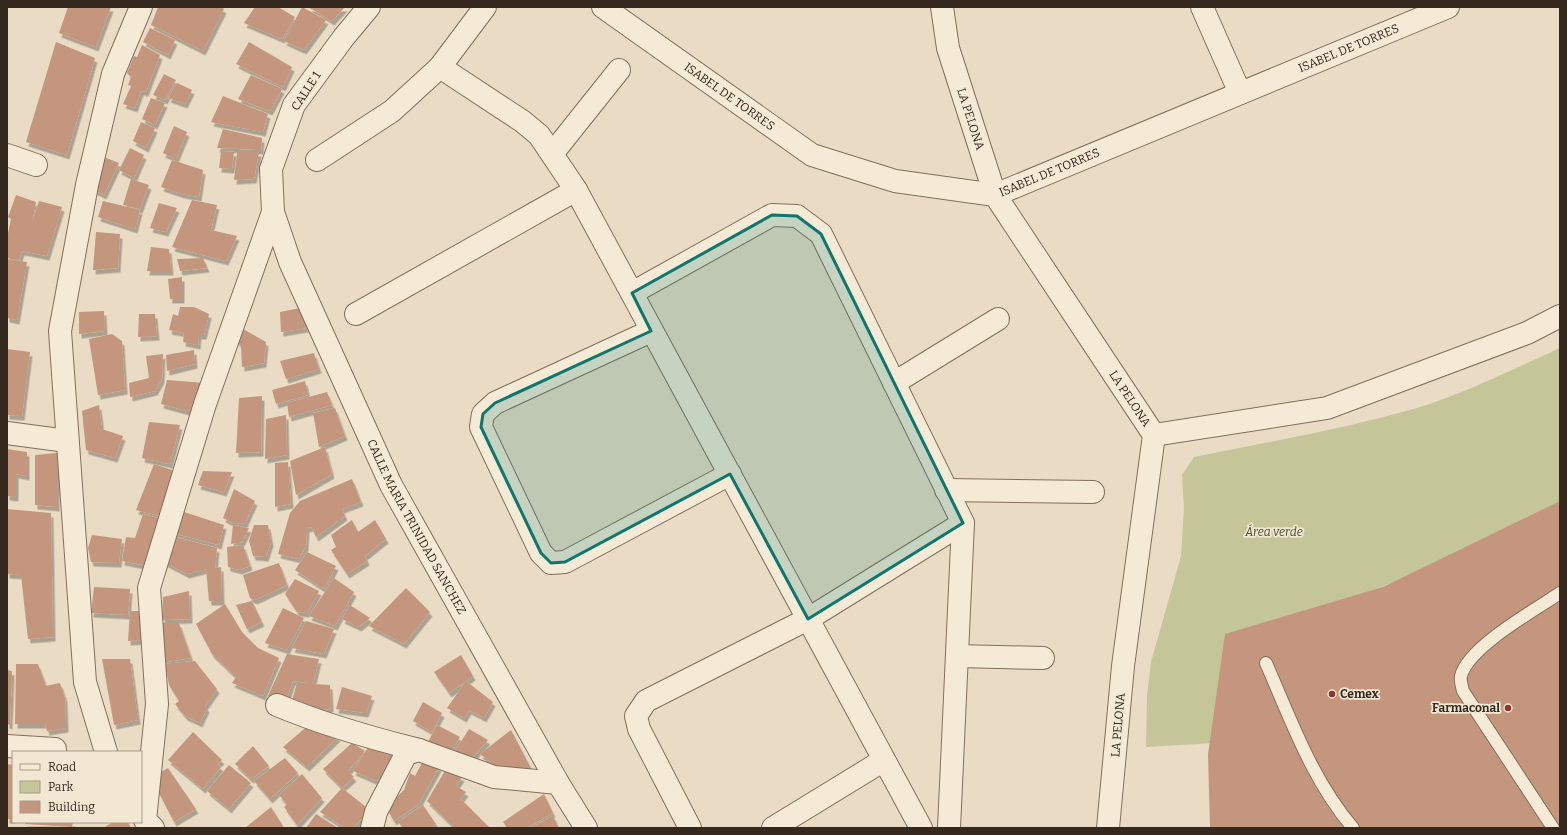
<svg xmlns="http://www.w3.org/2000/svg" width="1567" height="835" font-family="Bitter,serif">
  <style>
    .green { fill: #c4c699 }
    .building { fill: #c4967d; filter: url(#shadow) }
    .lines { fill: none; stroke-linecap: round; stroke-linejoin: round }
    .service-casing { stroke: #826e5c; stroke-width: 14 }
    .minor-casing { stroke: #826e5c; stroke-width: 24 }
    .service { stroke: #f5ead6; stroke-width: 12 }
    .minor { stroke: #f5ead6; stroke-width: 22 }
    .marked { fill: #0f766e; fill-opacity: 0.2; stroke: #0f766e; stroke-width: 3; stroke-linejoin: round }
    .poi-dot { fill: #8c3238; stroke: #f2e7d3; stroke-width: 1.5 }
    .labels { text-anchor: middle; dominant-baseline: central; stroke-width: 3.5; stroke-linejoin: round; paint-order: stroke }
    .street-label { font-size: 12px; fill: #34281f; stroke: #f2e7d3 }
    .park-label { font-size: 12px; font-style: italic; fill: #474e27; stroke: #f2e7d3 }
    .poi-label { font-size: 12px; font-weight: bold; fill: #34281f; stroke: #f2e7d3; text-anchor: start }
  </style>
  <defs>
    <filter id="shadow"><feDropShadow dx="2.5" dy="4.5" stdDeviation="0" flood-color="#0004"/></filter>
  </defs>
  <rect width="100%" height="100%" fill="#eadcc4"/>
  <path class="green" d="M1560 348V509L1380 588 1215 743 1146 747 1147 695 1151 662 1181 556 1184 508 1182 475 1194 457C1268 442 1344 429 1417 408 1466 393 1513 369 1560 348Z"/>
  <g class="building">
    <polygon points="68,7 111,7 96,47 59,33"/>
    <polygon points="158,7 221,7 224,9 203,51 151,25"/>
    <polygon points="255,7 278,7 295,17 282,39 244,23"/>
    <polygon points="302,7 326,20 304,50 284,41"/>
    <polygon points="308,7 345,7 332,21"/>
    <polygon points="150,28 175,40 168,55 143,42"/>
    <polygon points="56,42 95,58 67,155 26,142"/>
    <polygon points="249,42 292,67 283,87 236,64"/>
    <polygon points="142,45 160,55 146,92 141,91 135,108 123,104 131,86 128,85 131,77 127,73 134,56 137,57"/>
    <polygon points="164,74 176,80 165,100 153,95"/>
    <polygon points="251,75 282,89 270,111 238,99"/>
    <polygon points="177,83 192,90 185,104 168,98"/>
    <polygon points="223,96 268,114 263,132 211,122"/>
    <polygon points="151,98 165,103 155,125 142,119"/>
    <polygon points="141,122 155,128 146,148 133,141"/>
    <polygon points="174,126 187,132 176,159 163,153"/>
    <polygon points="223,129 262,138 261,150 217,148"/>
    <polygon points="130,148 144,155 134,178 119,170"/>
    <polygon points="221,151 234,152 232,169 219,168"/>
    <polygon points="237,152 259,152 254,179 234,180"/>
    <polygon points="104,157 119,163 104,195 90,188"/>
    <polygon points="172,160 203,170 199,197 182,194 161,187"/>
    <polygon points="131,179 149,185 140,209 123,205"/>
    <polygon points="16,195 36,202 32,223 39,201 62,207 47,256 22,251 19,260 7,258 7,238 11,219 8,217"/>
    <polygon points="192,200 217,205 211,230 237,236 226,261 172,247"/>
    <polygon points="103,201 140,210 135,229 98,217"/>
    <polygon points="159,203 177,208 166,232 150,228"/>
    <polygon points="96,232 120,234 118,268 93,270"/>
    <polygon points="151,247 169,249 171,271 147,271"/>
    <polygon points="203,258 207,268 180,271 177,259"/>
    <polygon points="7,259 27,262 17,320 7,318"/>
    <polygon points="182,277 182,299 170,299 168,279"/>
    <polygon points="180,307 194,307 209,314 204,335 199,335 198,345 183,342 184,333 169,330 173,314 178,316"/>
    <polygon points="300,308 306,328 281,332 280,312"/>
    <polygon points="104,311 105,331 79,334 79,312"/>
    <polygon points="139,314 155,314 157,336 138,337"/>
    <polygon points="243,329 266,342 264,363 242,367 241,346 236,340"/>
    <polygon points="112,334 122,341 125,390 98,395 89,339"/>
    <polygon points="7,349 30,352 22,416 7,415"/>
    <polygon points="194,350 195,364 167,371 166,355"/>
    <polygon points="314,353 319,369 286,379 280,361"/>
    <polygon points="163,354 162,379 155,391 130,397 129,383 149,378 146,356"/>
    <polygon points="167,380 205,383 203,400 187,411 161,404"/>
    <polygon points="305,381 308,395 276,404 272,390"/>
    <polygon points="327,392 332,405 289,417 287,403"/>
    <polygon points="262,396 261,452 236,453 239,398"/>
    <polygon points="99,405 102,429 123,436 115,458 86,450 82,411"/>
    <polygon points="335,408 345,436 319,447 313,413"/>
    <polygon points="286,415 287,455 265,459 266,419"/>
    <polygon points="149,422 180,425 170,464 142,458"/>
    <polygon points="325,447 332,474 296,495 290,461"/>
    <polygon points="7,449 27,452 27,476 16,474 16,497 7,496"/>
    <polygon points="57,453 57,507 35,505 35,455"/>
    <polygon points="288,462 291,504 275,507 275,463"/>
    <polygon points="154,464 181,473 168,518 136,510"/>
    <polygon points="203,471 232,472 224,492 198,485"/>
    <polygon points="352,479 361,502 342,509 345,516 316,537 309,522 311,527 307,528 306,546 299,559 278,554 290,513 300,501"/>
    <polygon points="234,489 255,501 245,523 235,524 223,518"/>
    <polygon points="1560,501 1560,828 1210,828 1208,754 1225,634 1383,587"/>
    <polygon points="7,509 51,513 53,637 28,639 21,575 7,574"/>
    <polygon points="181,511 224,525 219,545 173,533"/>
    <polygon points="143,514 161,519 152,567 122,561 126,537 135,538"/>
    <polygon points="352,520 358,532 375,520 386,539 365,556 367,561 347,574 331,550 336,547 331,535"/>
    <polygon points="233,525 249,528 242,542 231,544"/>
    <polygon points="254,525 268,525 271,542 266,557 253,556 249,541"/>
    <polygon points="92,535 122,539 119,563 91,562 88,548"/>
    <polygon points="172,536 217,548 215,568 221,567 222,601 209,601 206,569 187,574 164,562"/>
    <polygon points="243,545 250,566 240,570 228,567 227,547"/>
    <polygon points="307,552 336,566 324,589 295,570"/>
    <polygon points="279,563 287,585 255,600 250,598 243,575"/>
    <polygon points="334,578 354,592 335,626 309,616"/>
    <polygon points="295,579 319,591 307,613 297,612 285,594"/>
    <polygon points="94,587 130,589 128,615 91,613"/>
    <polygon points="406,588 430,612 404,644 369,626"/>
    <polygon points="189,591 190,619 162,620 163,597"/>
    <polygon points="252,601 262,622 247,629 236,605"/>
    <polygon points="225,604 242,632 258,648 279,658 263,696 232,683 236,677 212,654 196,624"/>
    <polygon points="350,605 370,618 359,627 342,619"/>
    <polygon points="283,608 304,618 287,650 265,643"/>
    <polygon points="130,611 145,611 144,640 128,641"/>
    <polygon points="306,621 334,629 324,654 292,648"/>
    <polygon points="156,623 179,623 191,658 159,663"/>
    <polygon points="287,654 319,659 313,684 330,685 331,707 321,714 291,704 297,683 308,683 293,681 285,703 268,696"/>
    <polygon points="461,655 473,676 449,693 434,672"/>
    <polygon points="102,659 130,659 138,720 114,725"/>
    <polygon points="195,661 217,689 205,706 207,708 200,723 185,716 175,704 179,701 169,685 165,664"/>
    <polygon points="16,664 38,664 46,686 60,683 65,698 66,728 47,731 45,724 15,724"/>
    <polygon points="7,670 12,671 10,725 7,724"/>
    <polygon points="466,681 493,702 484,718 469,710 464,718 447,708"/>
    <polygon points="342,687 372,696 366,713 336,709"/>
    <polygon points="423,702 442,713 432,732 413,721"/>
    <polygon points="311,723 338,737 307,767 283,747"/>
    <polygon points="437,725 460,737 451,753 428,742"/>
    <polygon points="469,729 488,740 471,759 455,751"/>
    <polygon points="511,730 534,774 504,772 480,754"/>
    <polygon points="193,732 222,760 217,764 221,767 203,789 168,760"/>
    <polygon points="352,743 365,751 348,771 354,777 342,788 323,769"/>
    <polygon points="370,744 395,752 384,778 376,781 353,771"/>
    <polygon points="253,746 269,766 251,779 235,764"/>
    <polygon points="285,758 298,773 270,799 254,781"/>
    <polygon points="424,759 439,767 418,805 394,821 386,807 404,790 410,773 415,776"/>
    <polygon points="7,764 13,765 13,819 7,819"/>
    <polygon points="229,765 251,783 229,809 207,791"/>
    <polygon points="168,768 196,809 174,822 157,789 157,774"/>
    <polygon points="446,769 462,777 456,786 466,792 459,801 462,800 490,828 455,828 427,801"/>
    <polygon points="302,774 322,798 297,825 284,807 287,804 279,795"/>
    <polygon points="342,788 370,810 353,828 345,828 320,812"/>
    <polygon points="544,794 553,813 526,828 507,828 503,822"/>
    <polygon points="423,805 436,824 430,828 403,828 398,822"/>
    <polygon points="271,807 283,826 281,828 245,828"/>
    <polygon points="316,814 338,828 306,828"/>
    <polygon points="553,816 559,828 530,828"/>
    <polygon points="25,822 73,822 72,827 25,824"/>
    <polygon points="113,822 128,822 131,828 103,828"/>
  </g>
  <g class="lines">
    <g class="service-casing">
      <g id="service">
        <path d="M1266 663C1291 720 1312 780 1353 828"/>
        <path d="M1553 828 1463 691C1462 687 1460 680 1461 676 1468 647 1535 610 1560 593"/>
      </g>
    </g>
    <g class="minor-casing">
      <g id="minor">
        <path id="s1" d="M369 7 344 37 294 105 271 169 273 212 290 262 391 485 558 783 586 828"/>
        <path id="s2" d="M603 7 812 155 895 181 995 195 1448 7"/>
        <path id="s3" d="M942 7 948 48 995 195 1154 435 1123 666 1108 828"/>
        <polyline points="1202,7 1240,93"/>
        <polyline points="440,67 522,121 539,135 576,190 921,828"/>
        <polyline points="552,154 619,70"/>
        <polyline points="7,155 36,165"/>
        <polyline points="317,160 392,111 440,67 485,7"/>
        <polyline points="632,293 772,215 797,216 821,234 963,523 949,828"/>
        <polyline points="356,314 576,190"/>
        <polyline points="651,331 495,403 483,414 481,427 541,553 551,563 565,562 730,474"/>
        <polyline points="894,383 998,319"/>
        <polyline points="7,433 67,441"/>
        <polyline points="1154,435 1327,408 1527,333 1560,316"/>
        <polyline points="946,490 1093,492"/>
        <polyline points="957,656 1043,658"/>
        <path d="M277 705C322 724 371 738 419 750"/>
        <polyline points="7,746 55,749"/>
        <polyline points="106,752 85,682 60,331 87,185 113,74 141,7"/>
        <polyline points="153,828 145,820 157,704 149,588 205,404 273,212"/>
        <polyline points="372,828 376,812 406,754 419,750 494,777 558,783"/>
        <polyline points="690,828 639,729 636,716 646,701 808,619 963,523"/>
        <polyline points="773,828 884,760"/>
      </g>
    </g>
    <use href="#service" class="service"/>
    <use href="#minor" class="minor"/>
  </g>
  <path class="marked" d="M772 215 797 216 821 234 963 523 808 619 730 474 565 562 551 563 541 553 481 427 483 414 495 403 651 331 632 293Z"/>
  <g class="poi-dot">
    <circle cx="1332" cy="694" r="4"/>
    <circle cx="1508" cy="708" r="4"/>
  </g>
  <g class="labels">
    <g class="street-label">
      <text stroke="none"><textPath href="#s2" startOffset="827">ISABEL DE TORRES</textPath></text>
      <text transform="translate(306 91) rotate(-57)">CALLE 1</text>
      <text stroke="none"><textPath href="#s2" startOffset="155">ISABEL DE TORRES</textPath></text>
      <text stroke="none"><textPath href="#s3" startOffset="116">LA PELONA</textPath></text>
      <text stroke="none"><textPath href="#s2" startOffset="503">ISABEL DE TORRES</textPath></text>
      <text stroke="none"><textPath href="#s3" startOffset="440">LA PELONA</textPath></text>
      <text stroke="none"><textPath href="#s1" startOffset="581">CALLE MARIA TRINIDAD SANCHEZ</textPath></text>
      <text transform="translate(1118 725) rotate(-85)">LA PELONA</text>
    </g>
    <g class="park-label">
      <text x="1274" y="532">Área verde</text>
    </g>
    <g class="poi-label">
      <text x="1340" y="694">Cemex</text>
      <text x="1500" y="708" text-anchor="end">Farmaconal</text>
    </g>
  </g>
  <rect width="1567" height="835" fill="none" stroke="#34281f" stroke-width="16"/>
  <rect x="12" y="751" width="130" height="72" fill="#f2e7d3" stroke="#a69b8b"/>
  <rect x="20" y="764" width="20" height="6" fill="#f5ead6" stroke="#a69b8b"/>
  <text x="48" y="771" font-size="12" fill="#34281f">Road</text>
  <rect x="20" y="781" width="20" height="12" fill="#c4c699" stroke="#a69b8b"/>
  <text x="48" y="791" font-size="12" fill="#34281f">Park</text>
  <rect x="20" y="801" width="20" height="12" fill="#c4967d" stroke="#a69b8b"/>
  <text x="48" y="811" font-size="12" fill="#34281f">Building</text>
</svg>
